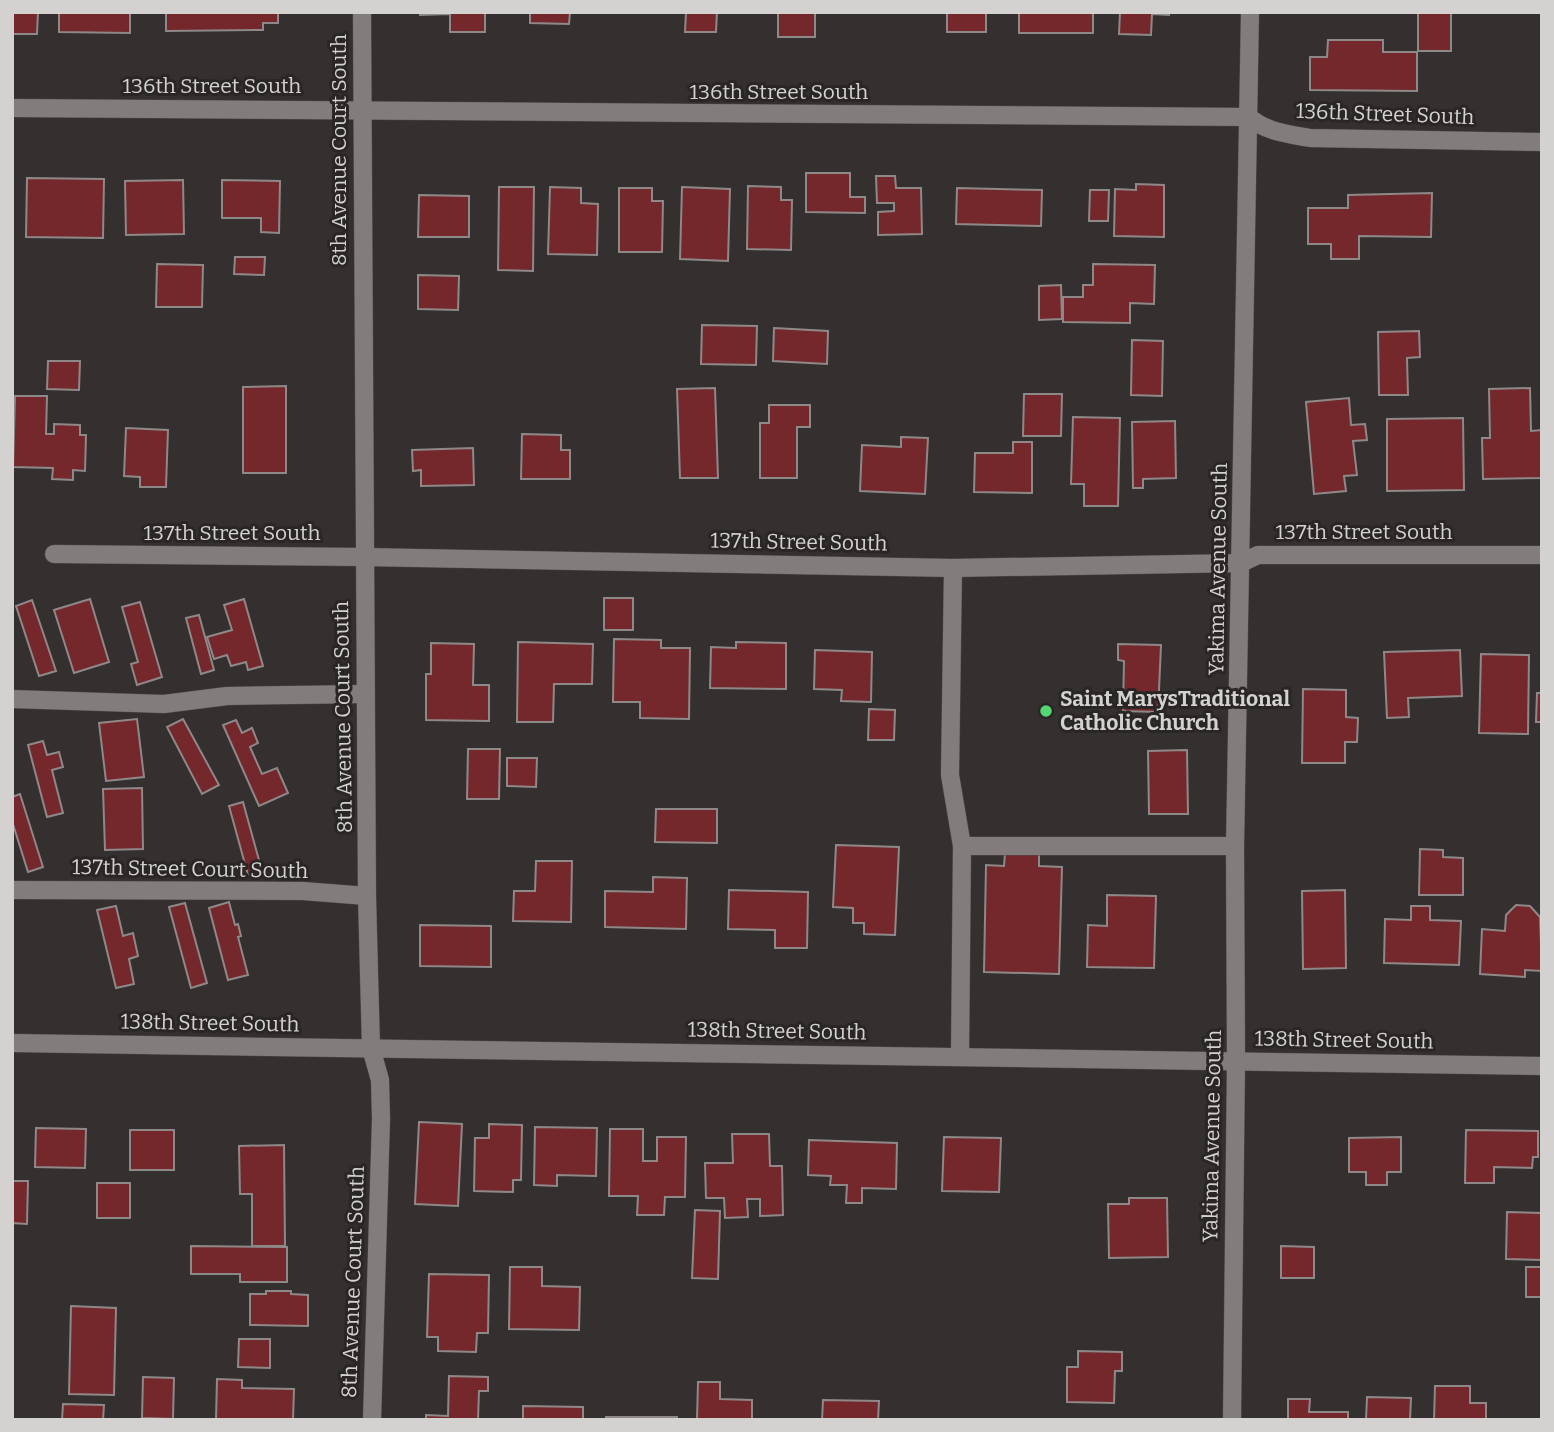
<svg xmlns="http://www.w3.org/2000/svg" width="1554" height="1432" font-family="Bitter,serif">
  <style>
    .building { fill: #74282b; stroke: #8f8888; stroke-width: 2 }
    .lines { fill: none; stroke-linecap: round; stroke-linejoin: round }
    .minor-casing { stroke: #504c4c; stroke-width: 19 }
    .minor { stroke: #837c7c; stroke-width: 18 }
    .poi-dot { fill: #54d672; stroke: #2b2626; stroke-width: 2.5 }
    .labels { text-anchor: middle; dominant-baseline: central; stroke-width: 6; stroke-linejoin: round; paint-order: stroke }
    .street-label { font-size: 21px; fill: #d4d1d1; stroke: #2b2626 }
    .poi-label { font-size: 21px; font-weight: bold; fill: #d4d1d1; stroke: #2b2626; text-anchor: start }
  </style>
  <rect width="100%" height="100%" fill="#353030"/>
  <g class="building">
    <polygon points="12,12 38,12 37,34 12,34"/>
    <polygon points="59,12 130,12 130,33 59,32"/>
    <polygon points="166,12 278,12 278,23 263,23 263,30 166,31"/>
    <polygon points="420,12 485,12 485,32 450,32 450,14 420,15"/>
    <polygon points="530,12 570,12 569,24 530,23"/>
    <polygon points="686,12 717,12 716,32 685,32"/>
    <rect x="778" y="12" width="37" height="25"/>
    <rect x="947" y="12" width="39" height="20"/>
    <rect x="1019" y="12" width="74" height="21"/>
    <polygon points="1120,12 1169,12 1169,15 1152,14 1151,35 1119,34"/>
    <rect x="1418" y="12" width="33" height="39"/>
    <polygon points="1328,40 1383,40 1383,52 1417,52 1417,91 1310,90 1310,57 1327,57"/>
    <polygon points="806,173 850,173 850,197 865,197 865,213 806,212"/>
    <polygon points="876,176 895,176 896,188 921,188 922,234 878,235 878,212 894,211 894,203 877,203"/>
    <polygon points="27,178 104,179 103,238 26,237"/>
    <polygon points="183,180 184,234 126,235 125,181"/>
    <polygon points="222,180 280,181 279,233 261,232 261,218 222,218"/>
    <polygon points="1136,184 1164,185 1164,237 1114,236 1115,189 1136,190"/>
    <polygon points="748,186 781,187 781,200 792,200 791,250 747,249"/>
    <polygon points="499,187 534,187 533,271 498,270"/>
    <polygon points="550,187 581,188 581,203 598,204 597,255 548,254"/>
    <polygon points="682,187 730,189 728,261 680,259"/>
    <polygon points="619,188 652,188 652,201 663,201 662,252 619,252"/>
    <polygon points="957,188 1042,190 1041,226 956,224"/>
    <polygon points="1090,190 1109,190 1108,221 1089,221"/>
    <polygon points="1432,193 1431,237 1359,236 1359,259 1331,259 1331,244 1308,244 1308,208 1348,208 1348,195"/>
    <polygon points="419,195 469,196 469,237 418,237"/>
    <polygon points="235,257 265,257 264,275 234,274"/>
    <polygon points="157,264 203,265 202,307 156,307"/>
    <polygon points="1093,264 1155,265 1154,304 1130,303 1130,323 1063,322 1063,297 1083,297 1083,285 1093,285"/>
    <polygon points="418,275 459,276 458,310 418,309"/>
    <polygon points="1061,285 1062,319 1039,320 1039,286"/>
    <polygon points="702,325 757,326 756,365 701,364"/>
    <polygon points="774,328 828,331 827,364 773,361"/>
    <polygon points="1419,331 1420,357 1407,358 1408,395 1379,395 1378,332"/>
    <polygon points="1132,340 1163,341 1162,396 1131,395"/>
    <polygon points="48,361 80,361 79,390 47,389"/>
    <polygon points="286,386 286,473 243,473 243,387"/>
    <polygon points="715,388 718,478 680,478 677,389"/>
    <polygon points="1530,388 1531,431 1542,430 1542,478 1483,479 1482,438 1490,438 1489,389"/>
    <polygon points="1024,394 1062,394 1061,436 1023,436"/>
    <polygon points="15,396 47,396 46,434 54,434 54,424 80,425 80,435 86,435 85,471 73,470 73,480 52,479 53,468 13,467"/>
    <polygon points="1349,398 1351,425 1365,424 1367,440 1353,441 1357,475 1344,476 1346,491 1314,494 1306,402"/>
    <polygon points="769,405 810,405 810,427 797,427 797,478 760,478 760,423 769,423"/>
    <polygon points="1073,417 1120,418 1118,506 1084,506 1084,484 1071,484"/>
    <polygon points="1463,418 1464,490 1387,491 1387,419"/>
    <polygon points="1175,421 1176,478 1143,479 1143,488 1133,488 1132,422"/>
    <polygon points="126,428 168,430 166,487 140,487 140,477 124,476"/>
    <polygon points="522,434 561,435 561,450 570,450 570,479 521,479"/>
    <polygon points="901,437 928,438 925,494 860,491 862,445 901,447"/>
    <polygon points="1013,442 1032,442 1032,493 974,492 975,453 1013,453"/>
    <polygon points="473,448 474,485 421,486 421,470 413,471 412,450"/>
    <rect x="604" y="598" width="29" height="32"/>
    <polygon points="90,599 109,662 74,673 54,610"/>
    <polygon points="244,599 263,666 248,670 246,662 231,666 227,655 214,659 207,637 232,630 224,605"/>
    <polygon points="32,600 56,671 39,676 16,606"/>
    <polygon points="140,602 162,677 137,685 131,664 138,662 122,607"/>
    <polygon points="199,615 214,670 201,674 186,618"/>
    <polygon points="614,639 661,640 661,648 690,648 689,719 640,718 640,702 613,702"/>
    <polygon points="518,642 593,644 592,684 554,684 553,722 517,722"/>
    <polygon points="736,642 786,643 786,689 710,688 711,647 736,648"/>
    <polygon points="431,643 474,644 473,685 489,685 489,721 426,720 426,674 431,674"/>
    <polygon points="1118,644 1161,645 1158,712 1123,711 1124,661 1118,660"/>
    <polygon points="815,650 872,652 871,702 841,701 842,690 814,689"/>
    <polygon points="1460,650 1462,696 1408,698 1409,717 1387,718 1384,652"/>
    <polygon points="1481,654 1529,655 1528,734 1479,733"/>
    <polygon points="1303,689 1346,690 1346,717 1358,718 1357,742 1345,742 1345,763 1302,763"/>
    <polygon points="1537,693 1542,693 1542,722 1536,722"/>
    <polygon points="869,709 895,710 894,740 868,740"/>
    <polygon points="137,719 144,777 106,781 99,723"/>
    <polygon points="183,719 219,785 202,794 167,727"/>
    <polygon points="236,720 242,733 252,728 258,743 250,747 262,774 277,768 288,793 259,806 223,725"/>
    <polygon points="43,741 47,755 59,752 63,767 52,770 63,813 47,817 28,745"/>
    <polygon points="468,749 500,749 499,799 467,799"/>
    <polygon points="1187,750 1188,814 1149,814 1148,751"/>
    <polygon points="507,758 537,758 536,787 507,786"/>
    <polygon points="142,788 143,849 105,850 103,789"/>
    <polygon points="20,794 43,867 28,872 12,821 12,797"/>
    <polygon points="243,802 262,871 248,875 229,806"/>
    <polygon points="656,809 717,809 717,843 655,842"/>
    <polygon points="836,845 899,847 895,935 864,934 864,923 853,923 853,908 833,907"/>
    <polygon points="1420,849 1443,850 1443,857 1463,858 1463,895 1419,895"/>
    <polygon points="1005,853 1039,854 1039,866 1062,867 1059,974 984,972 986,865 1004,866"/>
    <polygon points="536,861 572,861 571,922 513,921 514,891 535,891"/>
    <polygon points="653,877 687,878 686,929 605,927 605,891 653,892"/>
    <polygon points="729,890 808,892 807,948 775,948 775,930 728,929"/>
    <polygon points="1345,890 1346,968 1303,969 1302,891"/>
    <polygon points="1107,895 1156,896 1154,968 1087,967 1088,925 1107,926"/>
    <polygon points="229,902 235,925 238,924 241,936 238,937 248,975 228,980 209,908"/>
    <polygon points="185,903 207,983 191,988 169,907"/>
    <polygon points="1516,905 1530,906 1540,917 1542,971 1525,970 1525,977 1480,974 1482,929 1505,931 1506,915"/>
    <polygon points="116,906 123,936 133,933 138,956 129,959 134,984 116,988 97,910"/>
    <polygon points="1411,906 1430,906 1430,920 1461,921 1459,965 1384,963 1385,919 1411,920"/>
    <polygon points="420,925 491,926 491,967 420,966"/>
    <polygon points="419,1122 462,1124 458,1206 415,1204"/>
    <polygon points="489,1124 522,1125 521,1180 513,1180 513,1192 474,1191 475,1138 489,1138"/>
    <polygon points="535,1127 597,1128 596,1176 557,1175 557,1186 534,1185"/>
    <polygon points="36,1128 86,1129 85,1168 35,1167"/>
    <polygon points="610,1129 643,1129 643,1161 657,1161 657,1137 686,1137 685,1197 665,1197 664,1215 637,1215 638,1196 609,1196"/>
    <rect x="130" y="1130" width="44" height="40"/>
    <polygon points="1466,1130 1538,1131 1538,1157 1533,1157 1532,1168 1494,1167 1494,1183 1465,1183"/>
    <polygon points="732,1134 769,1134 770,1166 782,1166 783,1215 760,1216 760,1199 747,1199 748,1217 725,1218 724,1198 706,1198 705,1163 733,1163"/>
    <polygon points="944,1137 1001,1138 999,1192 942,1191"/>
    <polygon points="1401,1137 1401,1172 1387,1172 1387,1185 1366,1185 1366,1172 1349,1172 1349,1138"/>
    <polygon points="809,1140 897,1143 896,1189 862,1188 862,1203 846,1203 847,1185 830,1185 831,1176 808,1175"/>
    <polygon points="284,1145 285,1246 252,1246 252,1194 240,1194 239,1146"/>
    <polygon points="12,1181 28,1181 27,1224 12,1223"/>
    <rect x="97" y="1183" width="33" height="35"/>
    <polygon points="1129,1198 1167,1198 1168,1257 1109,1258 1108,1204 1129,1204"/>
    <polygon points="695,1210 720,1211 718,1279 692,1278"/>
    <polygon points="1507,1212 1542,1213 1542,1260 1506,1259"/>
    <polygon points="191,1246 287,1247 287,1282 240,1282 240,1274 191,1274"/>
    <polygon points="1281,1246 1314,1247 1314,1278 1281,1278"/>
    <polygon points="510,1267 542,1267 542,1286 580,1287 579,1330 509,1329"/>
    <rect x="1526" y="1267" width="16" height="30"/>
    <polygon points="429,1274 489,1275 488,1333 477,1333 476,1352 438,1351 438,1337 427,1337"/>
    <polygon points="266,1291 291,1291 291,1294 308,1295 308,1326 250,1325 250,1294 266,1294"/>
    <polygon points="71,1306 116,1308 114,1395 69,1394"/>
    <polygon points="239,1339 270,1339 270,1368 238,1367"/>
    <polygon points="1078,1351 1122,1352 1122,1371 1115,1371 1114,1403 1067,1402 1067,1367 1078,1367"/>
    <polygon points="449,1376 488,1377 488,1391 479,1391 478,1420 426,1420 426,1415 448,1416"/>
    <polygon points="143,1377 174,1378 173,1419 142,1418"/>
    <polygon points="217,1379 242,1380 242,1388 294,1389 293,1420 216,1420"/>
    <polygon points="698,1382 720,1382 720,1399 752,1400 752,1420 697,1420"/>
    <polygon points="1435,1386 1470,1386 1470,1403 1486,1403 1486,1420 1434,1420"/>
    <polygon points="1367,1397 1411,1398 1410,1420 1366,1420"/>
    <polygon points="1288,1399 1310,1399 1309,1412 1348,1412 1348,1420 1288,1420"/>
    <polygon points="823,1400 879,1401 878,1420 822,1420"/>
    <polygon points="63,1404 104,1405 103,1420 62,1420"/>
    <polygon points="523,1406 583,1407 583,1420 510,1420 523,1419"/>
    <rect x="606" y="1417" width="71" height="3"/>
  </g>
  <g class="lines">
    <g class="minor-casing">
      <g id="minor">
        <polyline points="362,12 367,896 371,1048 380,1080 381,1119 372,1420"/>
        <path d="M12 108 1249 117C1266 132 1288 134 1310 138L1542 142"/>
        <polyline points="54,554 364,557 953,568 1241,563 1258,555 1542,555"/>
        <polyline points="953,568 950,775 962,846 960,1056"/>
        <polyline points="12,699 164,704 227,696 365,694"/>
        <polyline points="962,846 1235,846"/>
        <polyline points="12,890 303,891 367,896"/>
        <polyline points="12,1043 1542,1066"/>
        <polyline points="1232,1420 1236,1061 1235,846 1250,12"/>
      </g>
    </g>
    <use href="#minor" class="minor"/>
  </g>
  <circle class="poi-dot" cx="1046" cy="711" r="7"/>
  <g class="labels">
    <g class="street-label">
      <text x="212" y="86">136th Street South</text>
      <text x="779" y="92">136th Street South</text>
      <text transform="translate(1385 114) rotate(2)">136th Street South</text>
      <text transform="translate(339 150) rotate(-90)">8th Avenue Court South</text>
      <text x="1364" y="532">137th Street South</text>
      <text x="232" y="533">137th Street South</text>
      <text transform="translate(799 542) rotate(1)">137th Street South</text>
      <text transform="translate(1218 569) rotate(-89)">Yakima Avenue South</text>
      <text transform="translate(343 717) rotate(-91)">8th Avenue Court South</text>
      <text transform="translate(190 869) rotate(1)">137th Street Court South</text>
      <text transform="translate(210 1023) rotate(1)">138th Street South</text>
      <text transform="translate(777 1031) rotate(1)">138th Street South</text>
      <text transform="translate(1344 1040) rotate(1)">138th Street South</text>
      <text transform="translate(1212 1136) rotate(-89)">Yakima Avenue South</text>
      <text transform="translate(353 1282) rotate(-88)">8th Avenue Court South</text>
    </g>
    <g class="poi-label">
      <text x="1060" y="699">Saint MarysTraditional<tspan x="1060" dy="24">Catholic Church</tspan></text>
    </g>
  </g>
  <rect width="1554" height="1432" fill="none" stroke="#d4d1d1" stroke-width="28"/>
</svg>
